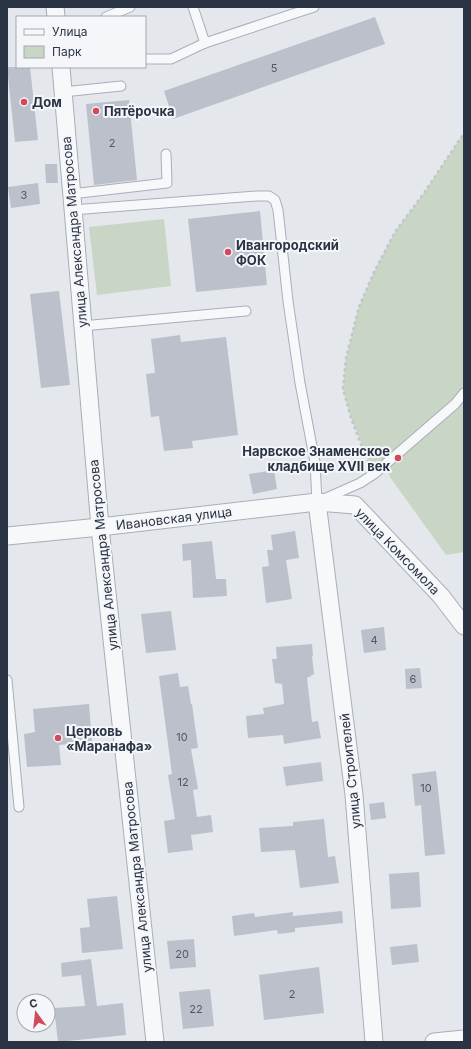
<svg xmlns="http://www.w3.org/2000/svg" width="471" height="1049" font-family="Inter,sans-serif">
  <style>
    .green { fill: #c9d6c5 }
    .building { fill: #bbc0ca }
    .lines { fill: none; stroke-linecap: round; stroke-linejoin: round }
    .service-casing { stroke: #a9aeb7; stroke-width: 11 }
    .minor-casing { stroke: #a9aeb7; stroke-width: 19 }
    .path { stroke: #c2c5cb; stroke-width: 2.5; stroke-dasharray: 3 3; stroke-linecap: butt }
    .service { stroke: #f7f8fa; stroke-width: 9 }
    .minor { stroke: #f7f8fa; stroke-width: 17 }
    .poi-dot { fill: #d1495b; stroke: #f4f6f9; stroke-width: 1.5 }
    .labels { text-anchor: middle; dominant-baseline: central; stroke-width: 4; stroke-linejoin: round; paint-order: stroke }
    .number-label { font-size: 11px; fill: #4f5766 }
    .poi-label { font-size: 13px; font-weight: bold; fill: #2b3445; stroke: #f4f6f9; text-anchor: start }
    .street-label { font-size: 13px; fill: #2b3445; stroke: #f4f6f9 }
  </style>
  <rect width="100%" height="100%" fill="#e4e7ec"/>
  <g class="green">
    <polygon points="464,133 464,552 446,555 390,477 385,465 374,474 351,418 343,389 346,358 359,307 374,272 395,232 424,193"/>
    <polygon points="164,219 171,286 97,295 89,227"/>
  </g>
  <g class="building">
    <polygon points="375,17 385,44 173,119 164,91"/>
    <polygon points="7,67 30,67 38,140 15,142"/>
    <polygon points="129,100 137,180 94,185 86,104"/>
    <polygon points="45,164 57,164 58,183 46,183"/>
    <polygon points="38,183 40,204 11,208 8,187"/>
    <polygon points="260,211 267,285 196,292 188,219"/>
    <polygon points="59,291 70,385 41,388 30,294"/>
    <polygon points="180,335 181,342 226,337 238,435 192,441 193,448 164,451 159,416 151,417 146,374 155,373 151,339"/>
    <polygon points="274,470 277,489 253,494 249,474"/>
    <polygon points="295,531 299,558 286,560 292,599 266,603 262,567 269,566 267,550 273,550 271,535"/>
    <polygon points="212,541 216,579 226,579 227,596 193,598 191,560 183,561 182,544"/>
    <polygon points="171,611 176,650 146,653 141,614"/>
    <polygon points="384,627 386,650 364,653 361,630"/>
    <polygon points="312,644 313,656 312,656 314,674 307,678 312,722 318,721 321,738 284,744 283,735 248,738 246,716 264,714 263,708 284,704 282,684 275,683 272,659 277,659 276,647"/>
    <polygon points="420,668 422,688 406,689 405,669"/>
    <polygon points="178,673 180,687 188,686 191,704 192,704 198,748 191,749 198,789 193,790 197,817 211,815 213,832 191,835 193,850 168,853 164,821 175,819 168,775 172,774 159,676"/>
    <polygon points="89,704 92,742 59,745 61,765 27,767 24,734 35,732 33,709"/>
    <polygon points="321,762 323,781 286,786 283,767"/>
    <polygon points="436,771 445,854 425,856 421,805 415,806 412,774"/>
    <polygon points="384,802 386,818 371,820 369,804"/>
    <polygon points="324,819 328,857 335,856 339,883 300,888 295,850 261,852 259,828 293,826 293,822"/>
    <polygon points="419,872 421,907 391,909 389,874"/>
    <polygon points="117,896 123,949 82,953 80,928 90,927 87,899"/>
    <polygon points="342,911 343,923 295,928 295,932 278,934 277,930 234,936 232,916 254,913 255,917 293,912 293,916"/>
    <polygon points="194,939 196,967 170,969 167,941"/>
    <polygon points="417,944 419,962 392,965 390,947"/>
    <polygon points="91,959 97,1006 123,1003 126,1035 58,1042 54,1008 85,1006 81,975 62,977 61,963"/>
    <polygon points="319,967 324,1013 264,1020 259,975"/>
    <polygon points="210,989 214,1026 183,1029 179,992"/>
  </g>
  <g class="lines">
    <g class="service-casing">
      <g id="service">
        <polyline points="193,7 205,43"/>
        <polyline points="106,17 130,7"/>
        <polyline points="145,59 171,59 205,43 314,7"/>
        <polyline points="63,92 121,86"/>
        <polyline points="71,194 167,183 166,154"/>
        <polyline points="72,210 257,196 269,196 275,200 278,210 288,301 300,383 315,462 317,502 360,483 374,474 455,404 464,393"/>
        <polyline points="82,326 246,311"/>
        <polyline points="7,680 19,807"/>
      </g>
    </g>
    <g class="minor-casing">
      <g id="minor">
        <polyline points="55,7 56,17"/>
        <polyline points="61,67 100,527 155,1042"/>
        <polyline points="317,502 354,795 374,1042"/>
        <polyline points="7,536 100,527 317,502 355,505 441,596 464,626"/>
        <polyline points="434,1042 464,1039"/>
      </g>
    </g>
    <polyline class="path" points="368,463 351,418 343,389 346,358 359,307 374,272 395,232 424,193 464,133"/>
    <use href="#service" class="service"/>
    <use href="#minor" class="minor"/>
  </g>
  <g class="poi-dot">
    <circle cx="24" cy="102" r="4"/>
    <circle cx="96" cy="111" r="4"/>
    <circle cx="228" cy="252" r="4"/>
    <circle cx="398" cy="458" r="4"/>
    <circle cx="58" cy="738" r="4"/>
  </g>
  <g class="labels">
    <g class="number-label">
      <text x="274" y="68">5</text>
      <text x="112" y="143">2</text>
      <text x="24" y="195">3</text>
      <text x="374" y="640">4</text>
      <text x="413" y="679">6</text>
      <text x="182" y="737">10</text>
      <text x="183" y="782">12</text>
      <text x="426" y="788">10</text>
      <text x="182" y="954">20</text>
      <text x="292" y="994">2</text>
      <text x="196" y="1009">22</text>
    </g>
    <g class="poi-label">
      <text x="32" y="102">Дом</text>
      <text x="104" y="111">Пятёрочка</text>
      <text x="236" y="245">Ивангородский<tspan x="236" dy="15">ФОК</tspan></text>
      <text x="390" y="451" text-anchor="end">Нарвское Знаменское<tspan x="390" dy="15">кладбище XVII век</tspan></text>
      <text x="66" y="731">Церковь<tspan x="66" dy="15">«Маранафа»</tspan></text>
    </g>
    <g class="street-label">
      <text transform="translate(74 232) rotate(-95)">улица Александра Матросова</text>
      <text transform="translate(174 518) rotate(-7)">Ивановская улица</text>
      <text transform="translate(398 551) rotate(46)">улица Комсомола</text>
      <text transform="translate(103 555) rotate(-96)">улица Александра Матросова</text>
      <text transform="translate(350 771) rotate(-96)">улица Строителей</text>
      <text transform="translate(137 877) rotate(-96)">улица Александра Матросова</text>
    </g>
  </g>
  <rect width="471" height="1049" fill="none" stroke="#2b3445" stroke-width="16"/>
  <rect x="16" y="16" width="130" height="52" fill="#f4f6f9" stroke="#a4a8b1"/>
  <rect x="24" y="29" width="20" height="6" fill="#f7f8fa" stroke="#a4a8b1"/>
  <text x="52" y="36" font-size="12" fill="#2b3445">Улица</text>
  <rect x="24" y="46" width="20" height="12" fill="#c9d6c5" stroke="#a4a8b1"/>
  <text x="52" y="56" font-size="12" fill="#2b3445">Парк</text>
  <g transform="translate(36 1013) rotate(345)"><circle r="19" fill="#f4f6f9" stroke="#a4a8b1"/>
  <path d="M0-3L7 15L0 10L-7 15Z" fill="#d1495b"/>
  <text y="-6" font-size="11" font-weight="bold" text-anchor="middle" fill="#2b3445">С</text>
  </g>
</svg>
